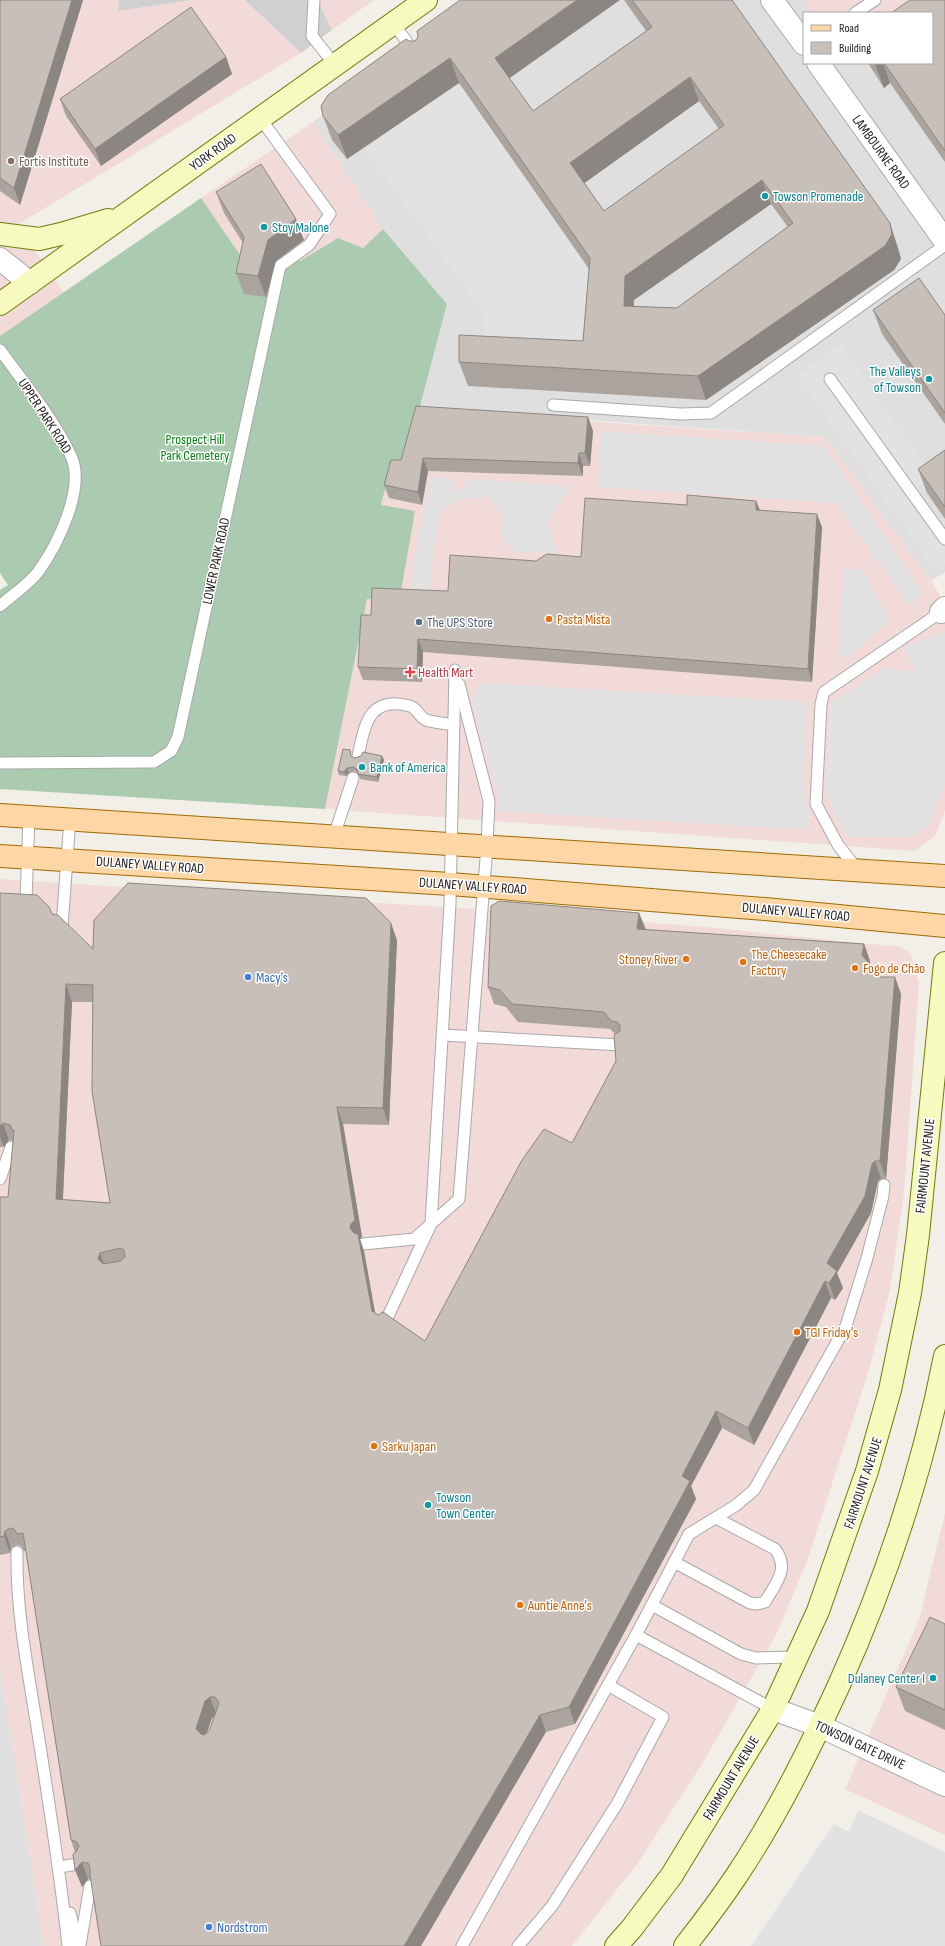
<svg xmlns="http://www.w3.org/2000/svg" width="945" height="1946" font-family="'Sofia Sans Condensed',sans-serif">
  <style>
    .residential { fill: #e0dfdf }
    .commercial { fill: #f2dad9 }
    .religious { fill: #d0d0d0 }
    .cemetery { fill: #aacbaf }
    .parking { fill: #e2e2e2 }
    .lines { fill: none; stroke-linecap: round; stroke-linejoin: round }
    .lane-casing { stroke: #a9a9a9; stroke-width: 13 }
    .street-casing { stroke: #a9a9a9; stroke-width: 24 }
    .secondary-casing { stroke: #707d05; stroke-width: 24 }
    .primary-casing { stroke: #a06b00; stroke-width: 24 }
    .lane { stroke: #fff; stroke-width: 11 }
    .street { stroke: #fff; stroke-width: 22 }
    .secondary { stroke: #f7fabf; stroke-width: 22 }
    .primary { stroke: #fcd6a4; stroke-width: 22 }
    .wall { fill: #aba49e; fill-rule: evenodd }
    .shaded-wall { fill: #8b8681 }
    .building { fill: #c7bfb8; stroke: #8b8681; fill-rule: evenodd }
    .education-dot { fill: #8d6e63; stroke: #fff; stroke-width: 1.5 }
    .culture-dot { fill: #0f9aa8; stroke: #fff; stroke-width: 1.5 }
    .food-dot { fill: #e8710a; stroke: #fff; stroke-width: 1.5 }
    .service-dot { fill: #5c6f8a; stroke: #fff; stroke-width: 1.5 }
    .health-dot { fill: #e0444e; stroke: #fff; stroke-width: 1.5 }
    .shop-dot { fill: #3f7fe0; stroke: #fff; stroke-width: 1.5 }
    .labels { text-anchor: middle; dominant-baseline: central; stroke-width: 3; stroke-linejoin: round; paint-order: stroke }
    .street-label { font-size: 14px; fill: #222; stroke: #fff }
    .education-label { font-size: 14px; fill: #785e54; stroke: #fff; text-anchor: start }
    .culture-label { font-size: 14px; fill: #0d838f; stroke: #fff; text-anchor: start }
    .park-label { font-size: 14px; fill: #0c8416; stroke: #fff }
    .food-label { font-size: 14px; fill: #c56008; stroke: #fff; text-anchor: start }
    .service-label { font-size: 14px; fill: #4e5e75; stroke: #fff; text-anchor: start }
    .health-label { font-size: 14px; fill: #be3a42; stroke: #fff; text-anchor: start }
    .shop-label { font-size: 14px; fill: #366cbe; stroke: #fff; text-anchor: start }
  </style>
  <rect width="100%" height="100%" fill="#f2efe9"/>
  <g class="residential">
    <polygon points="477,0 804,0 813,13 804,13 804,63 932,63 932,13 945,0 945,572 931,581 825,437 420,408 447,304 383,229 313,122"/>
    <polygon points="0,1665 44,1946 0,1946"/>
  </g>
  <g class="commercial">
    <polygon points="0,0 119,0 118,11 192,0 245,0 301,53 17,225 64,293 0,336"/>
    <polygon points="319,0 374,0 332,30 319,3"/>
    <polygon points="804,0 914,0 896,13 813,13"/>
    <polygon points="313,122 383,229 363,248 338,238 300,261 243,259 201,198"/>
    <polygon points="464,413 825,437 931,581 945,603 945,810 936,835 915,851 325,809 367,598 400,597 381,505 390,470"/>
    <polygon points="0,879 490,910 704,927 901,947 911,954 919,984 904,1193 890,1290 869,1370 807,1561 777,1633 705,1759 638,1863 572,1946 44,1946 0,1665"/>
    <polygon points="945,1513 945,1835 845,1789 919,1620"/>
  </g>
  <g class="religious">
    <polygon points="119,0 192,0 118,11"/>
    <polygon points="245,0 319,0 319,3 332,30 301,53"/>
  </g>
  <polygon class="cemetery" points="201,198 243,259 300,261 338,238 363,248 383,229 447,304 406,460 390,470 381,505 415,511 400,597 367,599 325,809 0,789 0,590 8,585 0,573 0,336"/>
  <g class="parking">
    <polygon points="459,83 599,283 591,365 480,359 484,314 364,148"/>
    <polygon points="840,344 932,476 918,488 945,530 945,565 935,571 797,376"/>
    <polygon points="601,431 824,446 924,594 909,605 836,503 598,487"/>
    <polygon points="430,477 453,479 457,495 467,479 572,486 547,522 559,553 514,552 500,534 503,517 488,497 470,498 455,501 443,510 436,531 429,597 410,596 415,554"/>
    <polygon points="844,568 862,570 891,620 849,657 838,657"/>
    <polygon points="945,631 945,782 932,820 925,829 913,837 846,837 825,790 831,703 885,668 917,672 903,648"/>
    <polygon points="481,683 808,702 803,789 810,814 810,830 498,811 498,794 472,700"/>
    <polygon points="858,1810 945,1852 945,1946 751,1946 834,1824 849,1832"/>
  </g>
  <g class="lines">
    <g class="lane-casing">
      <g id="lane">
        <polyline points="314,0 312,36 335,65"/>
        <polyline points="855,13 875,0"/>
        <polyline points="393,23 413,50"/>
        <path d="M0 350C24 383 54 419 71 456 86 488 57 546 38 572 28 585 12 595 0 606"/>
        <polyline points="830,379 945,539"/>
        <polyline points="553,405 681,414 711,413 945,245"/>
        <path d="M358 756C365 724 369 695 410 706 417 708 420 718 426 720 435 723 445 723 454 725"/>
        <polyline points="0,763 154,762 171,751 178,737 280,266 309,245 330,214 260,118"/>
        <polyline points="334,836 353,778"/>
        <polyline points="857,869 838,845 816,804 821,704 824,692 941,612"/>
        <polyline points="26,901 29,816"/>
        <polyline points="62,926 70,819"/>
        <polyline points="443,1035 620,1045"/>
        <polyline points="0,1179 11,1147"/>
        <polyline points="363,1244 414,1239 459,1199 487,846 489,801 459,684"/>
        <polyline points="384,1325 431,1224 450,904 455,670"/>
        <path d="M17 1552C16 1609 27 1665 36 1721 48 1796 60 1870 68 1946"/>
        <path d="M674 1562 750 1603 757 1604 765 1602C776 1583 790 1569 775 1549L716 1518"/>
        <polyline points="652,1605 741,1654 756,1658 798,1657"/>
        <polyline points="636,1635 773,1709"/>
        <polyline points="59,1867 78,1864"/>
        <polyline points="70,1913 78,1946"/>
        <polyline points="80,1945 90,1886"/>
        <polyline points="462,1946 636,1635 689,1534 735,1506 754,1490 846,1326 867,1258 883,1196 884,1185"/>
        <polyline points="518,1946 552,1906 617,1804 663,1717 608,1685"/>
      </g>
    </g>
    <g class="street-casing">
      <g id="street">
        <polyline points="772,0 804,44"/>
        <polyline points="818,63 945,241"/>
        <polyline points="0,259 30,283"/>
        <polyline points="941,612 945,608"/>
        <polyline points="773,1709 820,1726 945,1785"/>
      </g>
    </g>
    <g class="secondary-casing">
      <g id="secondary">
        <polyline points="0,234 39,239 61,234 108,220"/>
        <polyline points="0,304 426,0"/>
        <polyline points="616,1946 632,1928 672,1875 773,1709 818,1611 867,1471 890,1390 910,1293 918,1235 945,963"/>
        <path d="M685 1946C703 1923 721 1899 737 1875 777 1815 809 1750 839 1685 886 1580 923 1469 945 1356"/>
      </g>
    </g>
    <g class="primary-casing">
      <g id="primary">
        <polyline points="0,815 945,876"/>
        <polyline points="0,856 450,884 765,909 945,926"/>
      </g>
    </g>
    <use href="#lane" class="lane"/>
    <use href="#street" class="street"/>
    <use href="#secondary" class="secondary"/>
    <use href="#primary" class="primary"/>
  </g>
  <g class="wall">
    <polygon points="0,0 83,0 20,205 0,191"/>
    <path d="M624 0H732L898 248 901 259 894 270 706 400 468 386 459 362 583 341 589 269 459 83 347 159 332 140 323 116 409 41 509 78 533 111 646 31ZM699 101 719 129 604 211 584 183ZM771 204 788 227 677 308 634 306V300Z"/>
    <polygon points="945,0 945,162 890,83 884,88 868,63 932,63"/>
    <polygon points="226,57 232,74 101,166 66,116 60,99"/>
    <polygon points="216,192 304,240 276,261 266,297 244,294 236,273 243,243 224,213"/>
    <polygon points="873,310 945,315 945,424 882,334"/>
    <polygon points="588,417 593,431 590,466 583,466 583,476 428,471 422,505 389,498 384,485 401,460"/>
    <polygon points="945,450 945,519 927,493 918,469"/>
    <polygon points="756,501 760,510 822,527 812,682 423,652 422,682 363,680 358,667 371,615 448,591 536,561 581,557 687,505"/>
    <polygon points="382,756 384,760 378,782 360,779 358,773 355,771 349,773 346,776 339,775 338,771 352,757 355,758"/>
    <path d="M0 893 52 914 93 949 397 940 389 1125 343 1124 362 1237 360 1239 364 1251 375 1313 425 1341 572 1143 616 1061 615 1034 610 1029 518 1022 506 1007 494 1004 488 987 639 913 646 930 864 944 870 961V965L880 977 901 994 886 1179H881L878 1181 871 1213 837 1273 843 1288 835 1300 831 1298 754 1445 722 1428 691 1486 696 1499 575 1724 546 1732 91 1880 88 1879 82 1887 75 1853 71 1840 26 1551H24L21 1546 17 1545 11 1548 10 1553 0 1555V1197H8L13 1141 9 1140 4 1147H0ZM72 1002H93L110 1203 63 1200ZM215 1716 209 1731 207 1733 212 1718Z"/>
    <polygon points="945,1624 945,1730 905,1711 896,1687"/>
  </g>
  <g class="shaded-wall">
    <polygon points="72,0 83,0 20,205 14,188"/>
    <polygon points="577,0 620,0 504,82 495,58"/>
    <polygon points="226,57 232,74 101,166 95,149"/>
    <polygon points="450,58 459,83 347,159 338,135"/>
    <polygon points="876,63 883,63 890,83 884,88 875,64"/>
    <polygon points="690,77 699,101 579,187 570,163"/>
    <polygon points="762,180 771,204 634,300 632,330 624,306 625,276"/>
    <polygon points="296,219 304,240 276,261 266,297 258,276 268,240"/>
    <polygon points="890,223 898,248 901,259 894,270 706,400 698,376"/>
    <polygon points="588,417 593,431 590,466 585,453"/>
    <polygon points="579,453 583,466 583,476 578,463"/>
    <polygon points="423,458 428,471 422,505 418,492"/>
    <polygon points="756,501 761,514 756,510"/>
    <polygon points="817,514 822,527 812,682 808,669"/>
    <polygon points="418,639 423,652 422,682 417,669"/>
    <polygon points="382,756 384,760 378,782 377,777"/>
    <polygon points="347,768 349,773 346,776 344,772"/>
    <polygon points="639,913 646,930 637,929"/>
    <polygon points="391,923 397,940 389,1125 383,1108"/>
    <polygon points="864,944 870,961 869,973 862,955"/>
    <polygon points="895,977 901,994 886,1179 880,1161"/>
    <polygon points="66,984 72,1002 62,1216 56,1199"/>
    <polygon points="337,1107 343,1124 362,1237 360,1239 364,1251 378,1329 372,1311 350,1228"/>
    <polygon points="3,1123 9,1140 4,1147 0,1137 0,1127"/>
    <polygon points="875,1161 881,1179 878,1181 871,1213 837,1273 843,1288 835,1300 829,1283 827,1263 872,1164"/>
    <polygon points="100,1253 106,1270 98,1259"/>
    <polygon points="825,1281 831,1298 754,1445 748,1428"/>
    <polygon points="716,1411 722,1428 691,1486 696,1499 575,1724 569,1707 682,1476"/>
    <polygon points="5,1531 11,1548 10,1553 4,1536"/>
    <polygon points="210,1697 216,1714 212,1718 202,1746 196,1729 205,1701"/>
    <polygon points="540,1715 546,1732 421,1946 404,1946"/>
    <polygon points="82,1862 88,1879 82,1887 75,1870"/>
  </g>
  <g class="building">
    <polygon points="0,0 72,0 14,188 0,178"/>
    <path d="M460 0H577L495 58 533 111 652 27 632 0H732L890 223 892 234 885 246 698 376 459 362V335L583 341 590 258 450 58 338 135 323 116 321 106 328 95 406 39 409 41H415L418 37 417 31ZM690 77 724 125 604 211 570 163ZM762 180 793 223 677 308 624 306 625 276Z"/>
    <polygon points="910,0 945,0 945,151 884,63 932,63 932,13 891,13"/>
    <polygon points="191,7 226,57 95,149 60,99"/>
    <polygon points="261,164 296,219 268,240 258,276 236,273 244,237 216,192"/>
    <polygon points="919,278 945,315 945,413 873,310"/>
    <polygon points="416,406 588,417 585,453 579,453 578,463 423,458 418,492 384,485 391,460 401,460"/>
    <polygon points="945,450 945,507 918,469"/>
    <polygon points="687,495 756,501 756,510 817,514 808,669 418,639 417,669 358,667 361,615 371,615 372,588 448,591 450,555 536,561 547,554 581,557 585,498 687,505"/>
    <polygon points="343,749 350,750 351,756 355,758 361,756 363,752 382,756 377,777 358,774 357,769 353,767 347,768 344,772 338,771"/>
    <path d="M128 883 366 898 391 923 383 1108 337 1107 355 1220 351 1224 350 1228 354 1233 358 1234 372 1311 378 1315 383 1312 425 1341 522 1160 544 1129 572 1143 616 1061 614 1035 620 1031V1025L617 1022 611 1021 604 1012 512 1004 500 990 488 987 491 906 499 901 639 913 637 929 864 944 862 955 880 977H895L880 1161H875L872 1164 865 1196 827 1263 837 1271 829 1283 825 1281 748 1428 716 1411 682 1476 690 1481 569 1707 540 1715 404 1946H101L90 1875V1867L88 1863 82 1862 75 1870 73 1854 76 1852 79 1846 77 1842 71 1840 23 1533 17 1534 14 1529 10 1528 5 1531 4 1536 0 1537V1197H8L14 1130H12L10 1125 3 1123 0 1127V893L37 895 49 907 52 914 58 915 93 949 94 920ZM66 984 93 985 92 1091 110 1203 56 1199ZM120 1248 124 1250 125 1257 121 1261 103 1264 98 1259 100 1253ZM210 1697H215L219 1702 218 1706 209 1731 204 1735 201 1734 196 1729 205 1701Z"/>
    <polygon points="930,1617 945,1624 945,1710 896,1687"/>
  </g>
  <circle class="education-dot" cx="11" cy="161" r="4"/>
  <g class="culture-dot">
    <circle cx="765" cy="196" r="4"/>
    <circle cx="264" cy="227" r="4"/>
    <circle cx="929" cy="379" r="4"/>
    <circle cx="362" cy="767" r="4"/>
    <circle cx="428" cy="1505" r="4"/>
    <circle cx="933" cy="1678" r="4"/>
  </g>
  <g class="food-dot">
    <circle cx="549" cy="619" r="4"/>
    <circle cx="686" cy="959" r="4"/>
    <circle cx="743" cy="962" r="4"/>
    <circle cx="855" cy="968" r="4"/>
    <circle cx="797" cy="1332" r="4"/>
    <circle cx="374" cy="1446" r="4"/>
    <circle cx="520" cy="1605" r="4"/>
  </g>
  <circle class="service-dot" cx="419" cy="622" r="4"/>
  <path class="health-dot" d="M408 666h4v4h4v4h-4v4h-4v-4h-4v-4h4z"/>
  <g class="shop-dot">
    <circle cx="248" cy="977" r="4"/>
    <circle cx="209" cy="1927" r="4"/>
  </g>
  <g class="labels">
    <g class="street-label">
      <text transform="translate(213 152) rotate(-36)">YORK ROAD</text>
      <text transform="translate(881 152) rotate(54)">LAMBOURNE ROAD</text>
      <text transform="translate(45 416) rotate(57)">UPPER PARK ROAD</text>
      <text transform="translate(216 561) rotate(-78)">LOWER PARK ROAD</text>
      <text transform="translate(150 865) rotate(4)">DULANEY VALLEY ROAD</text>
      <text transform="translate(473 886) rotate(4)">DULANEY VALLEY ROAD</text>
      <text transform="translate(796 912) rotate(5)">DULANEY VALLEY ROAD</text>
      <text transform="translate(925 1166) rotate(-84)">FAIRMOUNT AVENUE</text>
      <text transform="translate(863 1483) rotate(-72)">FAIRMOUNT AVENUE</text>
      <text transform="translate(860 1745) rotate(25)">TOWSON GATE DRIVE</text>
      <text transform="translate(731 1778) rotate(-59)">FAIRMOUNT AVENUE</text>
    </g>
    <g class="education-label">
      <text x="19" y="161">Fortis Institute</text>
    </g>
    <g class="culture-label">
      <text x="773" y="196">Towson Promenade</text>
      <text x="272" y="227">Stoy Malone</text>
      <text x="921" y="371" text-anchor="end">The Valleys<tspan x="921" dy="16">of Towson</tspan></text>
      <text x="370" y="767">Bank of America</text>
      <text x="436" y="1497">Towson<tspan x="436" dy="16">Town Center</tspan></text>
      <text x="925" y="1678" text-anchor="end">Dulaney Center I</text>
    </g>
    <g class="park-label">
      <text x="195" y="439">Prospect Hill<tspan x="195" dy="16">Park Cemetery</tspan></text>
    </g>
    <g class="food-label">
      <text x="557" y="619">Pasta Mista</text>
      <text x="751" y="954">The Cheesecake<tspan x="751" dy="16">Factory</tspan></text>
      <text x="678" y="959" text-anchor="end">Stoney River</text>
      <text x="863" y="968">Fogo de Chão</text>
      <text x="805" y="1332">TGI Friday's</text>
      <text x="382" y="1446">Sarku Japan</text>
      <text x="528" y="1605">Auntie Anne's</text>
    </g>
    <g class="service-label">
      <text x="427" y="622">The UPS Store</text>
    </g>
    <g class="health-label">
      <text x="418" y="672">Health Mart</text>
    </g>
    <g class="shop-label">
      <text x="256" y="977">Macy's</text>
      <text x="217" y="1927">Nordstrom</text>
    </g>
  </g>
  <rect x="803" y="12" width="130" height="52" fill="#ffffff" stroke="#a7a7a7"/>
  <rect x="811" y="25" width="20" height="6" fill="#fcd6a4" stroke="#a7a7a7"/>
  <text x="839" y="32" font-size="12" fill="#222222">Road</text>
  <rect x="811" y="42" width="20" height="12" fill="#c7bfb8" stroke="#a7a7a7"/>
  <text x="839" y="52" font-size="12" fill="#222222">Building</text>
</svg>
